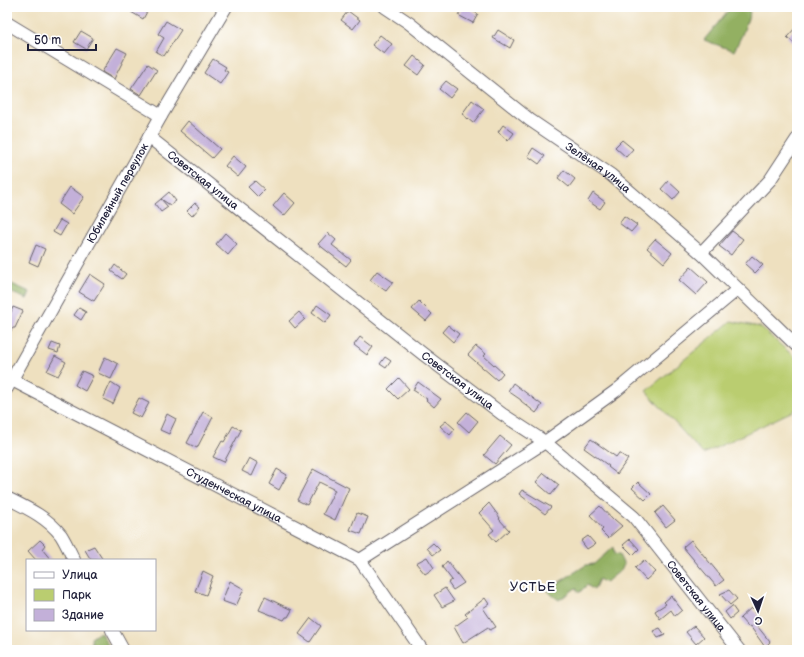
<svg xmlns="http://www.w3.org/2000/svg" width="804" height="657" font-family="'Balsamiq Sans',sans-serif">
  <style>
    .green { fill: #bacd70; stroke: #6e7856 }
    .forest { fill: #93b062; stroke: #5a694e }
    .building { fill: #c3b0d9 }
    .lines { fill: none; stroke-linecap: round; stroke-linejoin: round }
    .minor-casing { stroke: #696469; stroke-width: 14 }
    .minor { stroke: #fff; stroke-width: 12 }
    .labels { text-anchor: middle; dominant-baseline: central; stroke-width: 4; stroke-linejoin: round; paint-order: stroke }
    .street-label { font-size: 11px; fill: #22223b; stroke: #fff }
    .quarter-label { font-size: 13px; letter-spacing: 1px; fill: #22223b; stroke: #fff }
  </style>
  <rect width="100%" height="100%" fill="#fff"/>
  <filter id="ink" filterUnits="userSpaceOnUse"><feTurbulence type="fractalNoise" baseFrequency=".025" numOctaves="2"/><feDisplacementMap in="SourceGraphic" scale="8" xChannelSelector="R" yChannelSelector="G"/><feConvolveMatrix kernelMatrix="1 2 1 2 8 2 1 2 1" color-interpolation-filters="sRGB"/></filter>
  <filter id="wash" filterUnits="userSpaceOnUse"><feTurbulence type="fractalNoise" baseFrequency=".012" numOctaves="4" result="noise"/><feDisplacementMap in="SourceGraphic" scale="16" xChannelSelector="R" yChannelSelector="G"/><feGaussianBlur stdDeviation="0.9" result="paint"/><feColorMatrix in="noise" values="0 0 0 0 0 0 0 0 0 0 0 0 0 0 0 0 0 1.4 0 .05"/><feComposite in="paint" operator="in"/></filter>
  <g filter="url(#wash)">
    <rect width="100%" height="100%" fill="#eee0bf"/>
    <polygon class="green" points="731,321 760,327 797,359 797,409 703,454 646,391"/>
    <g class="forest">
      <polygon points="731,7 747,7 750,13 742,35 734,51 704,40"/>
      <polygon points="7,282 30,292 27,299 7,291"/>
      <path d="M613 547 614 554 619 555 624 565C620 573 612 576 606 583L599 579 594 590 587 585 579 593 576 588 559 600 552 595 547 590 586 565 594 564Z"/>
      <polygon points="100,632 112,650 93,650 91,638"/>
    </g>
    <g id="blocks">
      <g class="building">
        <polygon points="134,7 143,7 148,10 143,19 131,12"/>
        <polygon points="463,7 466,7 478,14 473,23 458,15"/>
        <polygon points="348,11 360,20 353,29 341,20"/>
        <polygon points="166,21 181,30 164,56 156,52 164,38 158,34"/>
        <polygon points="797,26 797,46 787,37"/>
        <polygon points="498,30 514,40 510,48 493,38"/>
        <polygon points="81,31 93,38 86,49 74,42"/>
        <polygon points="380,35 392,44 384,54 372,45"/>
        <polygon points="117,48 127,53 114,79 102,72"/>
        <polygon points="414,56 425,65 418,75 406,66"/>
        <polygon points="213,59 226,67 224,70 228,72 220,84 204,73"/>
        <polygon points="148,64 157,70 141,95 131,89"/>
        <polygon points="446,81 457,89 450,98 439,89"/>
        <polygon points="472,100 484,109 473,123 462,114"/>
        <polygon points="188,121 220,149 212,158 180,131"/>
        <polygon points="503,125 514,133 508,141 498,132"/>
        <polygon points="622,140 633,149 626,157 615,147"/>
        <polygon points="533,148 545,156 539,164 528,156"/>
        <polygon points="233,156 246,167 238,177 225,166"/>
        <polygon points="564,170 575,179 569,187 558,178"/>
        <polygon points="255,181 265,190 258,197 248,187"/>
        <polygon points="668,181 680,192 673,200 661,189"/>
        <polygon points="70,187 84,197 72,214 59,204"/>
        <polygon points="169,192 176,201 170,205 161,199"/>
        <polygon points="284,193 295,203 284,216 273,206"/>
        <polygon points="593,193 605,202 600,209 588,201"/>
        <polygon points="161,199 168,207 161,212 155,204"/>
        <polygon points="195,203 200,207 192,216 187,211"/>
        <polygon points="624,216 637,225 631,232 619,223"/>
        <polygon points="60,220 67,224 60,236 53,232"/>
        <polygon points="732,231 743,239 731,255 719,246"/>
        <polygon points="225,233 237,244 228,255 216,244"/>
        <polygon points="328,233 336,240 332,245 351,260 346,266 318,244"/>
        <polygon points="655,239 672,253 664,263 647,248"/>
        <polygon points="36,245 45,249 38,266 29,262"/>
        <polygon points="752,256 763,265 755,273 745,264"/>
        <polygon points="115,265 126,274 122,279 111,271"/>
        <polygon points="691,267 708,282 696,295 679,280"/>
        <polygon points="377,271 393,282 386,291 370,280"/>
        <polygon points="90,274 105,284 94,301 79,292"/>
        <polygon points="419,301 432,314 426,321 412,309"/>
        <polygon points="317,305 331,315 325,323 312,313"/>
        <polygon points="13,307 23,311 15,328 13,328 7,336 7,322"/>
        <polygon points="79,308 86,312 81,320 74,315"/>
        <polygon points="299,312 305,319 295,328 289,321"/>
        <polygon points="448,325 459,334 453,342 442,332"/>
        <polygon points="360,337 373,347 367,355 354,345"/>
        <polygon points="52,343 60,346 58,353 49,350"/>
        <polygon points="476,346 486,354 484,356 503,373 497,380 468,355"/>
        <polygon points="55,356 66,362 58,376 47,371"/>
        <polygon points="105,357 118,364 111,379 98,373"/>
        <polygon points="385,357 391,361 386,368 380,364"/>
        <polygon points="82,371 93,376 85,391 75,385"/>
        <polygon points="399,378 409,389 398,399 388,389"/>
        <polygon points="111,382 120,388 113,404 103,399"/>
        <polygon points="418,382 441,399 434,407 426,400 427,399 413,390"/>
        <polygon points="513,383 542,405 536,413 521,401 521,400 508,391"/>
        <polygon points="139,398 149,403 141,418 131,413"/>
        <polygon points="203,412 213,417 197,448 187,443"/>
        <polygon points="467,412 478,421 469,432 458,422"/>
        <polygon points="167,414 176,419 169,434 160,430"/>
        <polygon points="446,421 455,429 450,435 440,426"/>
        <polygon points="233,426 241,430 224,462 213,457 222,441 224,442"/>
        <polygon points="500,436 511,445 495,464 484,455"/>
        <polygon points="591,439 616,457 619,453 628,459 617,474 608,467 609,466 584,448"/>
        <polygon points="249,458 258,463 252,476 242,471"/>
        <polygon points="277,469 287,475 279,490 269,484"/>
        <polygon points="313,469 349,488 335,520 323,514 335,490 319,482 307,505 297,500"/>
        <polygon points="544,473 559,485 551,495 536,482"/>
        <polygon points="638,482 651,494 645,500 632,488"/>
        <polygon points="522,490 551,507 545,514 519,494"/>
        <polygon points="489,503 500,518 499,519 509,530 496,542 489,534 494,530 479,513"/>
        <polygon points="600,506 613,520 614,519 622,526 608,538 601,531 603,529 590,515"/>
        <polygon points="663,506 675,520 666,527 655,513"/>
        <polygon points="357,513 368,517 361,534 350,530"/>
        <polygon points="588,536 595,544 587,549 581,541"/>
        <polygon points="630,539 639,549 633,555 623,545"/>
        <polygon points="40,540 45,545 42,549 51,560 36,560 28,551"/>
        <polygon points="691,540 724,580 716,586 683,547"/>
        <polygon points="433,543 440,550 433,555 427,548"/>
        <polygon points="94,546 103,560 91,560 85,550"/>
        <polygon points="427,557 434,568 425,574 416,563"/>
        <polygon points="644,560 655,572 646,580 635,568"/>
        <polygon points="447,561 464,583 453,590 448,583 452,580 442,567"/>
        <polygon points="203,571 213,576 206,595 195,591"/>
        <polygon points="230,581 244,589 236,606 222,601"/>
        <polygon points="445,588 454,601 442,607 434,595"/>
        <polygon points="729,590 737,599 730,605 720,594"/>
        <polygon points="671,596 682,610 675,616 671,610 660,619 655,611 666,604 664,602"/>
        <polygon points="265,597 292,610 288,617 286,617 284,620 259,610"/>
        <polygon points="485,598 489,604 483,608 496,627 490,630 488,627 463,643 454,627 468,617 465,614"/>
        <polygon points="732,606 737,613 730,619 725,612"/>
        <polygon points="751,608 760,617 754,622 770,642 765,647 750,626 748,627 740,618"/>
        <polygon points="311,618 321,626 310,642 299,634"/>
        <polygon points="694,626 704,637 696,644 686,632"/>
        <polygon points="660,628 665,635 658,638 653,631"/>
      </g>
    </g>
  </g>
  <g filter="url(#ink)">
    <use href="#blocks" fill-opacity="0" stroke="#696469" stroke-width="1"/>
    <g class="lines">
      <g class="minor-casing">
        <g id="minor">
          <path id="s1" d="M385 7 409 23 530 120 611 175 701 253 797 346"/>
          <polyline points="7,23 161,116"/>
          <path id="s2" d="M149 137 423 354 502 414 545 442 634 517 739 650"/>
          <polyline points="701,253 770,180 797,139"/>
          <path id="s3" d="M12 380 360 560 422 650"/>
          <path id="s4" d="M7 388 161 116 226 7"/>
          <path d="M7 498C27 508 47 517 61 535 66 543 70 552 74 560"/>
          <polyline points="360,560 545,442 617,390 738,289"/>
          <polyline points="112,630 123,650"/>
        </g>
      </g>
      <use href="#minor" class="minor"/>
    </g>
  </g>
  <g class="labels">
    <g class="street-label">
      <text stroke="none"><textPath href="#s1" startOffset="267">Зелёная улица</textPath></text>
      <text stroke="none"><textPath href="#s2" startOffset="69">Советская улица</textPath></text>
      <text stroke="none"><textPath href="#s4" startOffset="224">Юбилейный переулок</textPath></text>
      <text stroke="none"><textPath href="#s2" startOffset="393">Советская улица</textPath></text>
      <text stroke="none"><textPath href="#s3" startOffset="250">Студенческая улица</textPath></text>
      <text stroke="none"><textPath href="#s2" startOffset="717">Советская улица</textPath></text>
    </g>
    <g class="quarter-label">
      <text x="533" y="587">УСТЬЕ</text>
    </g>
  </g>
  <rect width="804" height="657" fill="none" stroke="#fff" stroke-width="24"/>
  <rect x="26" y="559" width="130" height="72" fill="#ffffff" stroke="#a7a7b1"/>
  <rect x="34" y="572" width="20" height="6" fill="#ffffff" stroke="#a7a7b1"/>
  <text x="62" y="579" font-size="12" fill="#22223b">Улица</text>
  <rect x="34" y="589" width="20" height="12" fill="#bacd70" stroke="#a7a7b1"/>
  <text x="62" y="599" font-size="12" fill="#22223b">Парк</text>
  <rect x="34" y="609" width="20" height="12" fill="#c3b0d9" stroke="#a7a7b1"/>
  <text x="62" y="619" font-size="12" fill="#22223b">Здание</text>
  <g transform="translate(758 611) rotate(177)" stroke="#ffffff" stroke-width="3" paint-order="stroke">
  <path d="M0-3L7 15L0 10L-7 15Z" fill="#22223b"/>
  <text y="-6" font-size="11" font-weight="bold" text-anchor="middle" fill="#22223b">С</text>
  </g>
  <path d="M28 44v6h68v-6" fill="none" stroke="#22223b" stroke-width="2"/>
  <text x="34" y="44" font-size="12" fill="#22223b" stroke="#ffffff" stroke-width="3" paint-order="stroke">50 m</text>
</svg>
